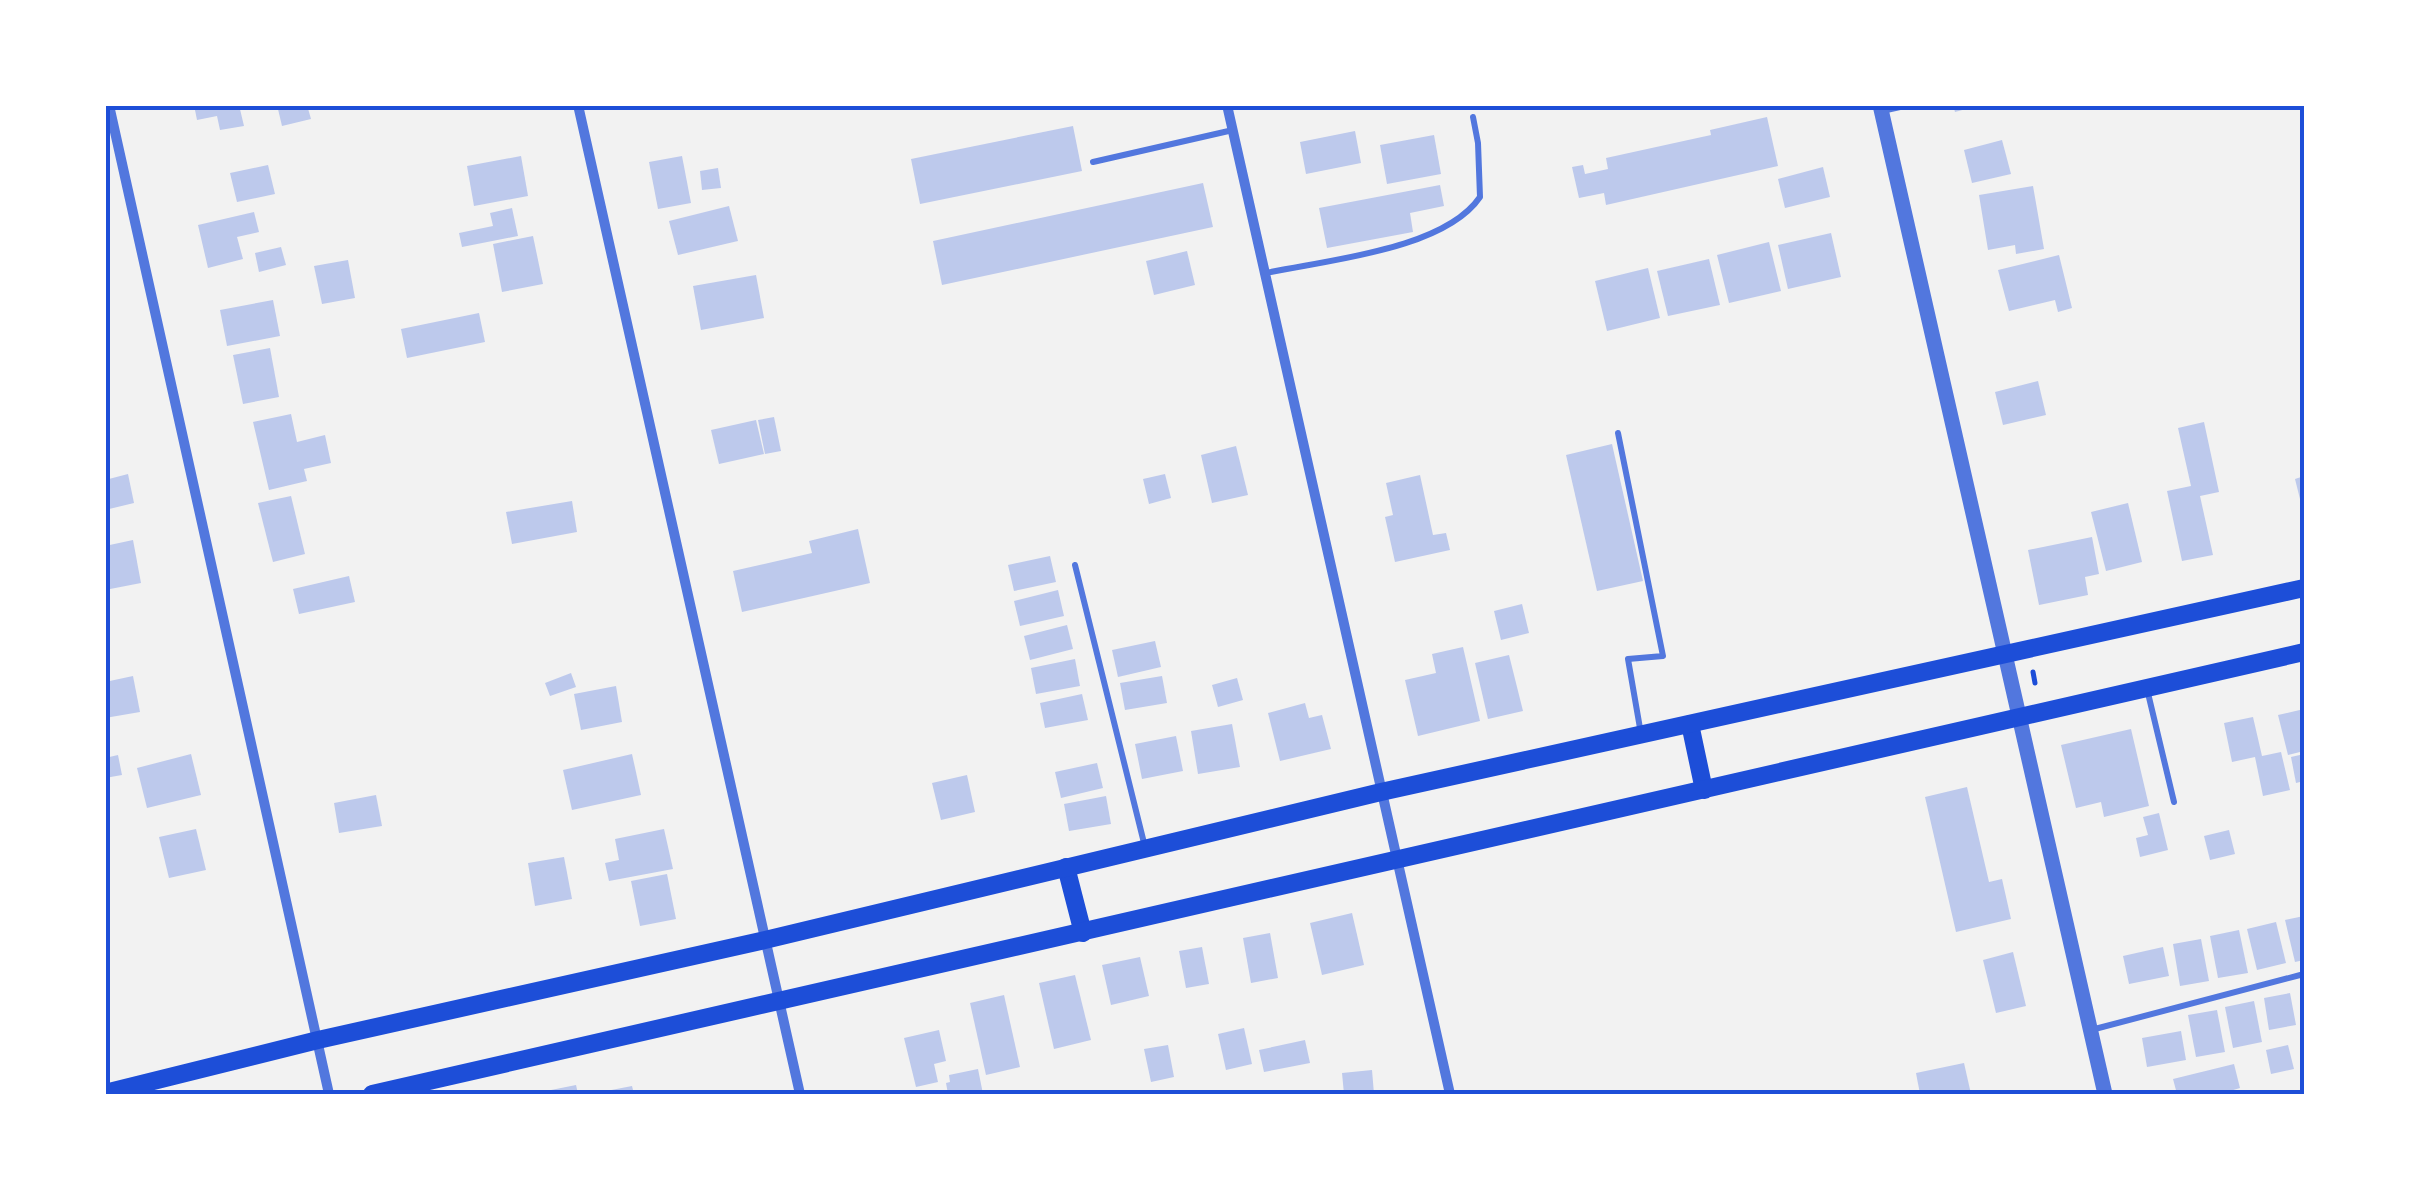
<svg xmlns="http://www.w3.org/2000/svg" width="2409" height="1199" font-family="Commissioner,sans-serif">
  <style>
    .building { fill: #bdc9ec }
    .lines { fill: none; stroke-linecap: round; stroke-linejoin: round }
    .path { stroke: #1d4ed8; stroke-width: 5 }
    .service { stroke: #5277de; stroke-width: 6 }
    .minor { stroke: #5277de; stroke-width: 10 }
    .tertiary { stroke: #5277de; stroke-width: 15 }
    .secondary { stroke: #1d4ed8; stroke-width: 18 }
    .neatline { fill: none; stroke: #1d4ed8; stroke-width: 4 }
  </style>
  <rect width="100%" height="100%" fill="#f2f2f2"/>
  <g class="building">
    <polygon points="194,105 239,105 244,126 220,130 217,116 197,120"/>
    <polygon points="277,105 307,105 311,119 282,126"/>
    <polygon points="1953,105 1977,105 1977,106 1955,112"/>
    <polygon points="1767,117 1778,166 1606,205 1604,193 1579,198 1572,167 1583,165 1585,174 1608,169 1606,158 1711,135 1710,130"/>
    <polygon points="1073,126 1082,171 920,204 911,159"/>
    <polygon points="1355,131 1361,163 1306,174 1300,142"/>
    <polygon points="1434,135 1441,174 1387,184 1380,145"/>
    <polygon points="2002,140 2011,174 1972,183 1964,150"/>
    <polygon points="521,156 528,196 474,206 467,166"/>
    <polygon points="682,156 691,203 658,209 649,162"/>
    <polygon points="268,165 275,194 237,202 230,173"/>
    <polygon points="1823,167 1830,197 1785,208 1778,179"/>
    <polygon points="718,168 721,188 702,190 700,171"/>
    <polygon points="1203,183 1213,227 942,285 933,241"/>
    <polygon points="1440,185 1444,206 1410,213 1413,232 1327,248 1319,208"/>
    <polygon points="2033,186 2044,249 2016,254 2015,245 1988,250 1979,195"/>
    <polygon points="729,206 738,241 678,255 669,221"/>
    <polygon points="512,208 518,236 462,247 459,233 493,226 490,213"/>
    <polygon points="254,212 259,232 237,237 243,259 208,268 198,225"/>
    <polygon points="1831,233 1841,277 1788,289 1778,245"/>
    <polygon points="533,236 543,284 502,292 493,244"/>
    <polygon points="1769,242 1781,291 1729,303 1717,255"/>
    <polygon points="281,247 286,265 259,272 255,253"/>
    <polygon points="1187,251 1195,285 1154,295 1146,261"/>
    <polygon points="2059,255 2072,308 2058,312 2055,300 2009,311 1998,270"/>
    <polygon points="1709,259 1720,305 1668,316 1657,271"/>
    <polygon points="348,260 355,298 322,304 314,266"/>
    <polygon points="1648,268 1660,318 1607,331 1595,281"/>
    <polygon points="756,275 764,318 701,330 693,286"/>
    <polygon points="273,300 280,336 227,346 220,310"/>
    <polygon points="479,313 485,342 407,358 401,329"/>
    <polygon points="270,348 279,397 243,404 233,355"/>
    <polygon points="2038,381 2046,415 2003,425 1995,392"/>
    <polygon points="291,414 297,442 325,435 331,463 304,469 307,481 269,490 253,422"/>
    <polygon points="774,417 781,451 765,454 758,420"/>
    <polygon points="756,420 764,454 719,464 711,430"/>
    <polygon points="2204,422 2219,492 2200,496 2213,555 2182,561 2167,491 2191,486 2178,428"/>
    <polygon points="1612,444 1643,581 1597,591 1566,455"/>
    <polygon points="1236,446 1248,495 1212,503 1201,455"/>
    <polygon points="128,474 134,503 105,510 105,480"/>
    <polygon points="1165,474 1171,498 1149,504 1143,479"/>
    <polygon points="1420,475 1433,535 1446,533 1450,550 1395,562 1385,517 1393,515 1386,483"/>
    <polygon points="2304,476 2304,511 2303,511 2295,479"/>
    <polygon points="291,496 305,554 273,562 258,503"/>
    <polygon points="572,501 577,532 512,544 506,512"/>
    <polygon points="2128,503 2142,562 2106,571 2091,512"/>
    <polygon points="858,529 870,583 742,612 733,571 812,553 809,541"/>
    <polygon points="2092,537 2099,574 2085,577 2088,595 2039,605 2028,550"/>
    <polygon points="133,540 141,583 105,590 105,546"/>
    <polygon points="1050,556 1056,582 1014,591 1008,565"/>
    <polygon points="349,576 355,602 299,614 293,589"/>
    <polygon points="1058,590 1064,616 1020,626 1014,601"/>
    <polygon points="1522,604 1529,633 1501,640 1494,611"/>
    <polygon points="1067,625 1073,649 1030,660 1024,636"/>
    <polygon points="1155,641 1161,667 1118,677 1112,650"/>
    <polygon points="1463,647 1480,721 1418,736 1405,680 1436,673 1432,654"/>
    <polygon points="1509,655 1523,711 1488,719 1475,663"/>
    <polygon points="1075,659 1080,686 1036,694 1031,668"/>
    <polygon points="571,673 576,687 550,696 545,683"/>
    <polygon points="133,676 140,712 105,718 105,682"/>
    <polygon points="1162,676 1167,703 1125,710 1120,683"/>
    <polygon points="1237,678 1243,700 1218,707 1212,685"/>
    <polygon points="616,686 622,722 581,730 574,694"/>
    <polygon points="1082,694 1088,720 1045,728 1040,703"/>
    <polygon points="1305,703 1309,718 1322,715 1331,749 1280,761 1268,713"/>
    <polygon points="2304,709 2304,751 2288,755 2278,715"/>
    <polygon points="2253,717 2262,756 2281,752 2290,790 2263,796 2255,757 2232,762 2224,723"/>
    <polygon points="1232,724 1240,767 1198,774 1191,731"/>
    <polygon points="2131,729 2149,806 2104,817 2101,802 2076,808 2061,745"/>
    <polygon points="1176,736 1183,771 1142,779 1135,744"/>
    <polygon points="191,754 201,795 147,808 137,768"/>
    <polygon points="632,754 641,795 572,810 563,770"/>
    <polygon points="2304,754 2304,781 2296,783 2291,757"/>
    <polygon points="118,755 122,775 105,778 105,758"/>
    <polygon points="1097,763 1103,788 1061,798 1055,772"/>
    <polygon points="967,775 975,812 941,820 932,783"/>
    <polygon points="1967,787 1989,882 2002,879 2011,919 1956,932 1925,797"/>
    <polygon points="376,795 382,826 339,833 334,803"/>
    <polygon points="1106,796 1111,824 1069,831 1064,804"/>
    <polygon points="2159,813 2168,850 2140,857 2136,838 2148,835 2143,817"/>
    <polygon points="196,829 206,870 169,878 159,837"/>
    <polygon points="664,829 673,869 609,881 605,863 619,860 615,839"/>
    <polygon points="2229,830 2235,854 2210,860 2204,836"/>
    <polygon points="564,857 572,899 535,906 528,863"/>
    <polygon points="667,874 676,919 640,926 631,881"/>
    <polygon points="1352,913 1364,965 1322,975 1310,923"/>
    <polygon points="2304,916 2304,960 2295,962 2285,920"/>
    <polygon points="2276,922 2286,963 2257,970 2247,929"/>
    <polygon points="2239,930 2248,973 2218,978 2210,936"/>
    <polygon points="1270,933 1278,978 1251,983 1243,938"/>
    <polygon points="2201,939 2209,981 2180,986 2173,944"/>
    <polygon points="1202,947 1209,984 1186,988 1179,951"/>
    <polygon points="2163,947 2169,976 2129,984 2123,956"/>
    <polygon points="2013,952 2026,1006 1996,1013 1983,960"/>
    <polygon points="1140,957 1149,996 1111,1005 1102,965"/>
    <polygon points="1075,975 1091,1040 1054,1049 1039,983"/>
    <polygon points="2290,993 2296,1025 2269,1030 2264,998"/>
    <polygon points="1004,995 1020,1067 986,1075 970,1003"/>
    <polygon points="2254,1001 2262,1042 2233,1048 2225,1007"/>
    <polygon points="2217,1010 2225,1052 2196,1057 2188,1015"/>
    <polygon points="1244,1028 1252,1064 1226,1070 1218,1034"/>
    <polygon points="939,1030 946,1061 934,1064 938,1082 916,1087 904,1038"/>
    <polygon points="2181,1031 2186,1060 2147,1067 2142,1038"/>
    <polygon points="1305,1040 1310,1063 1264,1072 1259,1050"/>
    <polygon points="1168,1045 1174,1077 1151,1082 1144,1049"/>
    <polygon points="2288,1045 2294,1069 2271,1074 2266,1050"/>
    <polygon points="1964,1063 1971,1094 1920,1094 1916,1073"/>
    <polygon points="2234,1064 2240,1088 2220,1094 2177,1094 2173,1079"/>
    <polygon points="978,1069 983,1094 948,1094 946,1083 950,1082 949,1075"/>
    <polygon points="1372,1070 1374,1094 1344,1094 1342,1073"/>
    <polygon points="576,1085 578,1094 542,1094 541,1092"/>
    <polygon points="632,1086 634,1094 601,1094 601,1092"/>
  </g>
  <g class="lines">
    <polyline class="path" points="2033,672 2035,683"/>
    <g class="service">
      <polyline points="1882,111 1909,105"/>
      <polyline points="1093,162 1233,130"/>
      <path d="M1266 273C1326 260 1444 250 1480 197L1478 143 1473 117"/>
      <polyline points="1618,433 1663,656 1628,659 1641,734"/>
      <polyline points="1075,565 1145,847"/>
      <polyline points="2147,689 2174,802"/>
      <polyline points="2091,1030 2304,974"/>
    </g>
    <g class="minor">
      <polyline points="109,105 329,1094"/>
      <polyline points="578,105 800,1094"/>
      <polyline points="1227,105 1450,1094"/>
    </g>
    <polyline class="tertiary" points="1880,105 2105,1094"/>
    <g class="secondary">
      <polyline points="1690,724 1704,790"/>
      <polyline points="1066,867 1083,933"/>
      <polyline points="105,1093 318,1040 765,940 1381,792 2304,588"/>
      <polyline points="372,1094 2304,652"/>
    </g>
  </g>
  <rect width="2409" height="1199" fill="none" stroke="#ffffff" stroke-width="215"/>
  <rect x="108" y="108" width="2194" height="984" class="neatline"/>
</svg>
